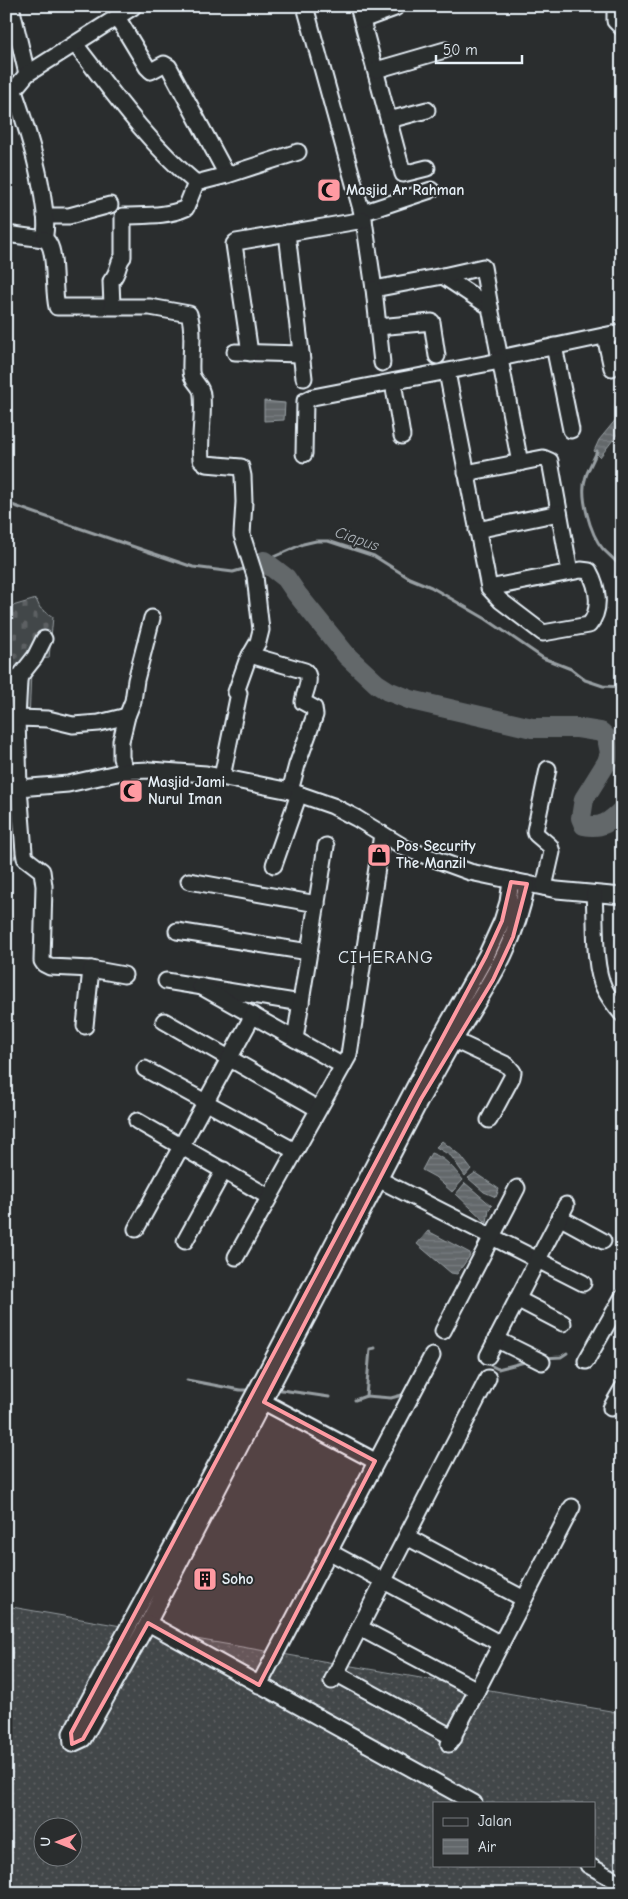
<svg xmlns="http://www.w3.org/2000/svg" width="628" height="1899" font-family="'Comic Neue',sans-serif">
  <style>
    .grass { fill: url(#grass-dots); stroke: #959ca0; fill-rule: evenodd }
    .cemetery { fill: url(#cemetery-stones); stroke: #959ca0 }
    .water { fill: url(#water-rules); stroke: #989fa3 }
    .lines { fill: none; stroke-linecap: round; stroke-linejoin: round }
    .stream { stroke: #989fa3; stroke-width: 3 }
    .river { stroke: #63686b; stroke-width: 20 }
    .minor-casing { stroke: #e8f1f8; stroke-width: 19 }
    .minor { stroke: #2a2d2e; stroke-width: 15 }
    .marked { fill: #ff9aa2; fill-opacity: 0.2; stroke: #ff9aa2; stroke-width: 4; stroke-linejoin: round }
    .labels { text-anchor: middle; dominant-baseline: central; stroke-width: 4; stroke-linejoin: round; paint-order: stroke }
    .poi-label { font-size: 15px; font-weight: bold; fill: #e8f1f8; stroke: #2a2d2e; text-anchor: start }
    .water-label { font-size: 16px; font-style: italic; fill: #acb3b9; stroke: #2a2d2e }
    .quarter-label { font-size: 18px; letter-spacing: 1px; fill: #e8f1f8; stroke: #2a2d2e }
  </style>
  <defs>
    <pattern id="grass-dots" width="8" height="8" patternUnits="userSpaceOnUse" patternTransform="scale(1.25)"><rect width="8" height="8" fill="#424648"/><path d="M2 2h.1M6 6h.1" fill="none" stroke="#5d6163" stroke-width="1.8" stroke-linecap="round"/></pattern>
    <pattern id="cemetery-stones" width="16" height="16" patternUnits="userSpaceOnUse" patternTransform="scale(1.25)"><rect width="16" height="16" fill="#424648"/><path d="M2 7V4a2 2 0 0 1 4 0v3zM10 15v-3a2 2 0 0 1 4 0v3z" fill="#5d6163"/></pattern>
    <pattern id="water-rules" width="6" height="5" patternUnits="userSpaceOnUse" patternTransform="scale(1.25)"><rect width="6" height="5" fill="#63686b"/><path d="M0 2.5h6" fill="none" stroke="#797e81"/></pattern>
  </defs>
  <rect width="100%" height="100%" fill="#2a2d2e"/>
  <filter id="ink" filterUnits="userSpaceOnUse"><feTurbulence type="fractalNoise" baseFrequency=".02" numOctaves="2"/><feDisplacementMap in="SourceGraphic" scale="10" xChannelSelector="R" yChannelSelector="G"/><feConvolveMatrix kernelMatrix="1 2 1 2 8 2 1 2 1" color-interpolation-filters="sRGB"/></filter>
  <g filter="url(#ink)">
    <path class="grass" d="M6 1606 622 1713V1893H6ZM434 1803H594V1865H434ZM42 1826H72V1856H42Z"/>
    <g class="cemetery">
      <polygon points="36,599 40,608 53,617 49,658 39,659 31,670 29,722 22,721 22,761 6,761 6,608"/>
      <polygon points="17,794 21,852 6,860 6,795"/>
    </g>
    <g class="water">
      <polygon points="264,401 285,403 284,420 264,421"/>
      <polygon points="622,412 622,428 600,457 594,451 599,440"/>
      <polygon points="442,1141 461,1156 471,1169 465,1176 451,1156 436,1147"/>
      <path d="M431 1153C446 1158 453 1168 463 1180L452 1192 435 1177 422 1170Z"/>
      <polygon points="475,1173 499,1189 496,1197 484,1192 468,1178"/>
      <polygon points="465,1183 492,1206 489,1209 487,1223 456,1194"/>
      <polygon points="428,1231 470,1253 469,1257 457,1274 451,1273 417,1244"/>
    </g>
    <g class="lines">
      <g class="stream">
        <path d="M597 451C594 459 589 467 586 476 579 495 590 534 603 549 610 556 616 561 622 568"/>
        <polyline points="6,503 193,567 233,572 247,568"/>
        <polyline points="255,565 303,544 316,541 328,541 374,556 409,578 431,587 486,619 543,658 571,669 585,680 603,686 622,687"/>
        <polyline points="6,863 17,855"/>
        <polyline points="375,1348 370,1349 366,1396 391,1398 402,1395"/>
        <polyline points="544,1358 561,1357 567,1353"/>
        <polyline points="490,1365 498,1369 529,1361"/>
        <polyline points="187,1380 240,1390 248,1390"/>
        <polyline points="275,1389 329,1397"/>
        <polyline points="355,1400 366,1396"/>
      </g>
      <path class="river" d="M264 561 286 578 297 594 347 656 377 684 388 691 411 700 532 728H576L601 732 607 738 610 753 607 762 584 799 581 818 584 825C601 829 610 822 622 810"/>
      <g class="minor-casing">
        <g id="minor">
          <polyline points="11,6 27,74"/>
          <polyline points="305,6 364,220 374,289 443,276 490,307 520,463"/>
          <polyline points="358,6 403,174 427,168"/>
          <polyline points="615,6 615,21 622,28"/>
          <polyline points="117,17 147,67 151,71 164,64 169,67 227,175"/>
          <polyline points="362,20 395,8"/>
          <path d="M75 44C112 92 149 144 196 183L227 175 298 152"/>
          <polyline points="376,70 445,50"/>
          <polyline points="7,98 27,74 133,7"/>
          <polyline points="389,120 427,110"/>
          <polyline points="362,213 431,190"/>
          <polyline points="45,216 69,216 110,205"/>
          <polyline points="287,233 304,378"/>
          <path d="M6 234 44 239C48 224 44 207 42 192 36 156 26 125 14 91"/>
          <path d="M44 239C46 240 48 242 49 244 56 255 53 292 57 307H150L189 314C195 332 190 353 191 371 191 382 202 385 202 395 204 417 199 438 201 460L206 464 241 467 243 476 244 502 242 535 255 576 261 630 258 642 247 661 236 692 239 693 222 777"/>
          <polyline points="443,276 483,267 490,307"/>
          <polyline points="374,289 382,363"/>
          <path d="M112 306 111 281C120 271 117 263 123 257V216C144 215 166 217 186 208L196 183"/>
          <polyline points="378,327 432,322 437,356"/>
          <polyline points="605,336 612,368"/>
          <polyline points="554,346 571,430"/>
          <polyline points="235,352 301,354"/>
          <polyline points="250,353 234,244 236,242 364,220"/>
          <polyline points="500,358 622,332"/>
          <path d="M447 372 489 588 501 601 543 633 589 625C602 610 598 587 589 571L581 570 489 588"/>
          <polyline points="393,382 402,436"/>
          <polyline points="304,454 305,401 313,397 500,361"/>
          <polyline points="466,473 543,458 550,461 570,572"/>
          <polyline points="477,530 559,513"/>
          <polyline points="44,639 35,657 20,676 19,681 17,718 19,788 24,852 25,858 42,871 44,886 42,961 44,964 50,967 91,969 124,975"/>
          <path d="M250 655 305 671C313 679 304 692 303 702L314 708 315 715 297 765 290 791"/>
          <polyline points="17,718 48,719 73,725 99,723 127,716"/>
          <polyline points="126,771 121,758 121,741 127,716 133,701 136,680 152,618"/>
          <polyline points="6,789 68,784 126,771 150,770 206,774 290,791 333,806 356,818 407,849 470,872 557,890 622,896"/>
          <polyline points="274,865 299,794"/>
          <polyline points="189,881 317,904"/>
          <path d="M511 882 508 902 502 921 486 956 442 1034 264 1376 71 1733 72 1744 83 1739 148 1623 421 1099C432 1080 442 1061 453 1042 486 987 515 950 527 884"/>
          <polyline points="544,887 552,852 550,846 536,834 535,831 548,769"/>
          <path d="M594 894C596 920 593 966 604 988 609 998 615 1006 622 1014"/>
          <polyline points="177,931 309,952"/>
          <polyline points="166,981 301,1003"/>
          <polyline points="200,986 343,1066"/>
          <polyline points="164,1021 318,1109"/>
          <polyline points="85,1026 91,969"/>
          <polyline points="445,1036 507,1065 513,1072 512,1077 489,1120"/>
          <polyline points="295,1039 326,846"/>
          <polyline points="145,1069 295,1151"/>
          <polyline points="137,1121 269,1197"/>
          <polyline points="380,1180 583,1283"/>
          <polyline points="559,1217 603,1241"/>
          <polyline points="136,1229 253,1015"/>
          <polyline points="185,1241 224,1170"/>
          <polyline points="236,1257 349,1055 382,834"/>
          <polyline points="517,1299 563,1323"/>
          <polyline points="443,1331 517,1188"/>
          <polyline points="496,1339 542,1362"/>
          <polyline points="488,1356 566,1205"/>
          <polyline points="586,1361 622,1298"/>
          <polyline points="264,1402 375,1461"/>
          <polyline points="611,1408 622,1389"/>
          <polyline points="407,1537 524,1599"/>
          <polyline points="328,1551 501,1644"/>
          <polyline points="148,1623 474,1803"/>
          <polyline points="360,1628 477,1690"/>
          <polyline points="337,1674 454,1738"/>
          <polyline points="332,1681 488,1378"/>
          <polyline points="259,1685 432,1356"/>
          <polyline points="449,1744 572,1507"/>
          <polyline points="588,1865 622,1884"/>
        </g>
      </g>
      <use href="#minor" class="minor"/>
    </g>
  </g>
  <path class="marked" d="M511 882 527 884 513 937 493 980 421 1099 264 1402 375 1461 259 1685 148 1623 83 1739 72 1744 71 1733 486 956 502 921Z"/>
  <defs>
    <g id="mosque-square" transform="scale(1.25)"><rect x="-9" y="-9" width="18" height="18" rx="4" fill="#ff9aa2" stroke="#2a2d2e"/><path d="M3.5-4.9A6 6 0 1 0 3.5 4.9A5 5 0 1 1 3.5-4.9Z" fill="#111"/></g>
    <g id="shop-square" transform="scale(1.25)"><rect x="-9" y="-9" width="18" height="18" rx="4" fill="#ff9aa2" stroke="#2a2d2e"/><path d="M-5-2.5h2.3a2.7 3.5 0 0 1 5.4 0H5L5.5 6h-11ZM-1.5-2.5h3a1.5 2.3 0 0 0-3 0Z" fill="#111"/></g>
    <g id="building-square" transform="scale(1.25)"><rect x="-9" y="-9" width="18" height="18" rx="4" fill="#ff9aa2" stroke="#2a2d2e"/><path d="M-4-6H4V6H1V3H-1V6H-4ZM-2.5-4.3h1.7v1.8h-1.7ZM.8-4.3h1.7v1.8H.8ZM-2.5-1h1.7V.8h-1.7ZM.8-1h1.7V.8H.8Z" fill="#111"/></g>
  </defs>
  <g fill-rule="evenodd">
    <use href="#mosque-square" x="329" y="190"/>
    <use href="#mosque-square" x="131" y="791"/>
    <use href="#shop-square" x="379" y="855"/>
    <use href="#building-square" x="205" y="1579"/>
  </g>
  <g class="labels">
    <g class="poi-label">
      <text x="346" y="190">Masjid Ar Rahman</text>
      <text x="148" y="782">Masjid Jami<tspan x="148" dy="17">Nurul Iman</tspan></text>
      <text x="396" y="846">Pos Security<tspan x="396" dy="17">The Manzil</tspan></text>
      <text x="222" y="1579">Soho</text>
    </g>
    <g class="water-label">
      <text transform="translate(357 539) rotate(19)">Ciapus</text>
    </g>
    <g class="quarter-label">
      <text x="386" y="957">CIHERANG</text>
    </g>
  </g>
  <rect width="628" height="1899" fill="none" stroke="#2a2d2e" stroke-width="25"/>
  <rect x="12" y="12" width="603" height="1874" fill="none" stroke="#e8f1f8" stroke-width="2" filter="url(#ink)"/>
  <rect x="433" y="1802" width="162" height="65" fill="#2a2d2e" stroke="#767b7f"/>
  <rect x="443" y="1818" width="25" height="8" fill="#2a2d2e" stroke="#767b7f"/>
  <text x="478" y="1826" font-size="15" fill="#e8f1f8">Jalan</text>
  <rect x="443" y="1839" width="25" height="15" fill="url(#water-rules)" stroke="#767b7f"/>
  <text x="478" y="1852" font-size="15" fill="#e8f1f8">Air</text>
  <g transform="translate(58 1842) rotate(271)"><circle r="24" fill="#2a2d2e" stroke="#767b7f"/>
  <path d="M0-4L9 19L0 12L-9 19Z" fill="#ff9aa2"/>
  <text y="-8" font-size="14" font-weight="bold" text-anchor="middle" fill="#e8f1f8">U</text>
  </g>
  <path d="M436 55v8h86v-8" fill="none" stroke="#e8f1f8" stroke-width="2.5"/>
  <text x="443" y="55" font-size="15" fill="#e8f1f8" stroke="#2a2d2e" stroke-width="4" paint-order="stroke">50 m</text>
</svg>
